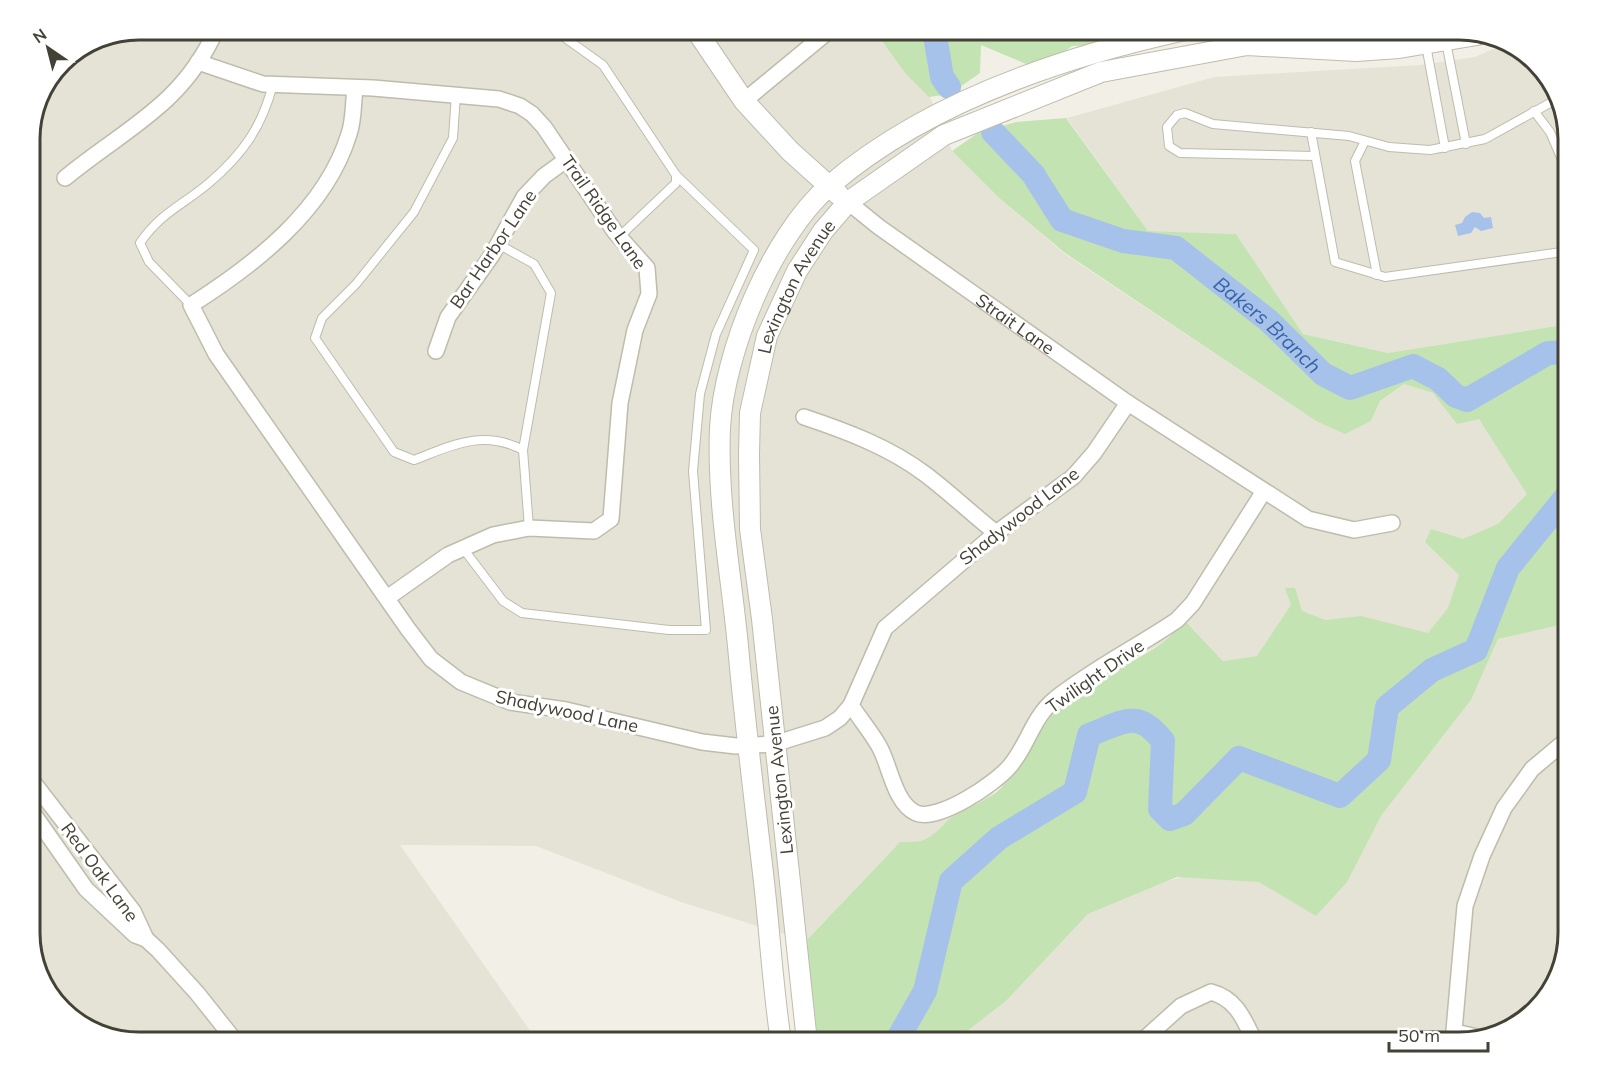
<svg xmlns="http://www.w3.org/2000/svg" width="1599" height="1072" font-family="Mulish,sans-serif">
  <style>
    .residential { fill: #e5e3d5 }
    .green { fill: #c3e3b2 }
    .water { fill: #a7c2ea }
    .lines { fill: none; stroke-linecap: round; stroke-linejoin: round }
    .river { stroke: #a7c2ea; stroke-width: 24 }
    .service-casing { stroke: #bfbcac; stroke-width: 10 }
    .minor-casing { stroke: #bfbcac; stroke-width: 18 }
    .tertiary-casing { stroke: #bfbcac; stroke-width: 22 }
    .service { stroke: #fff; stroke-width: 8 }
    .minor { stroke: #fff; stroke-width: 15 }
    .tertiary { stroke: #fff; stroke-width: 20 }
    .labels { text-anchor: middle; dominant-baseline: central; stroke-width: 6; stroke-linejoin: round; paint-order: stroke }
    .street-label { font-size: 18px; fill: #444136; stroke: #fff }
    .water-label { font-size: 20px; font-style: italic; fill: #3863a7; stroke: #fff }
    .rim { fill: none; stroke: #444136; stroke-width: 3 }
  </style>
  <rect width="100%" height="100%" fill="#f2f0e6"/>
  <g class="residential">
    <polygon points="140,30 908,30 912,53 952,151 998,197 1065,254 1316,421 1346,433 1371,421 1380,401 1404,384 1433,393 1479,419 1545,499 1431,647 1257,656 1223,661 1185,621 1162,643 1100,677 987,800 947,821 931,838 896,846 806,941 681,902 536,846 400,845 538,1042 140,1042 78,1023 45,987 30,939 30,133 60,67 102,37"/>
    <polygon points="1505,44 1521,49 1558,91 1569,139 1569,324 1388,353 1303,334 1236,234 1148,231 1067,118 1214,77 1420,65 1475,57"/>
    <polygon points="1569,623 1569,933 1550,994 1514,1027 1460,1042 953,1042 1006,1001 1088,914 1165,882 1381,816 1471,700 1498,639"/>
  </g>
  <g class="green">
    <polygon points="874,30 1110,30 1103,45 1072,46 1049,63 1031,66 981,45 980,73 950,94 929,97 906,74"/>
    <path d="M1066 118 1148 231 1236 234 1303 334 1388 353 1569 324V623L1498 639 1471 700 1381 816 1347 882 1316 916 1259 882 1177 877 1088 914 1006 1001 953 1042H818L806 941 900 842C925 843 930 839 947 821 958 810 985 804 1001 788 1025 762 1038 727 1064 702 1091 675 1131 666 1162 643 1170 637 1178 628 1185 621L1223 661 1257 656 1291 605 1285 588H1295L1302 611 1325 620 1361 616 1428 633 1448 608 1459 575 1425 542 1431 529 1463 539 1498 524 1527 494 1479 419 1457 424 1433 393 1404 384 1380 401 1371 421 1345 434 1316 421 1065 253 998 197 952 151 978 133 1016 122Z"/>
  </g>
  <polygon class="water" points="1472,212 1480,213 1484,218 1491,217 1493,228 1481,231 1475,227 1471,233 1458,236 1455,225 1462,223 1465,217"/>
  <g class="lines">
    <g class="river">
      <polyline points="934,30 942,77 949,87"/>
      <path id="s1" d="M993 132 1033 174 1062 220 1123 241 1176 248 1269 321 1323 374 1350 388 1413 366 1438 379 1456 396 1467 400 1548 353 1569 352"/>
      <path d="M896 1042 925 991 951 881 999 838 1075 792 1089 735C1124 722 1137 708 1163 741L1160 809 1170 819 1184 814 1239 758 1340 796 1379 760 1387 707 1432 670 1476 650 1508 568 1569 493"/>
    </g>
    <g class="service-casing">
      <g id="service">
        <polyline points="554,30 603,65 676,175 676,183 619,237"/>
        <polyline points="1430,30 1426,45 1445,148"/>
        <polyline points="1437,30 1446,42 1466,144"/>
        <path d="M456 94 453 138 414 212 356 284 322 318 315 338 394 452 414 460C453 445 483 429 523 450L529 528"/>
        <polyline points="1534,111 1550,132 1569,176"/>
        <polyline points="1311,132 1335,262 1385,277 1569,251"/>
        <polyline points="1365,141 1355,161 1377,275"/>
        <polyline points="1315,156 1180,153 1169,146 1167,127 1177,115 1185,113 1213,124 1349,136 1389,147 1430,150 1485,139 1559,98"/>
        <polyline points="498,244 534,264 551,293 523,450"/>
        <path d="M191 305 149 262 140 243C160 213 183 205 209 183 243 154 262 127 273 84"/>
        <polyline points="462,547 503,601 522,613 669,630 706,630 693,471 700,394 716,334 754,250 676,175"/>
      </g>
    </g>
    <g class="minor-casing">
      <g id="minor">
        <polyline points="198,62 263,84 373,88 499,99 520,106 532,114 544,127 615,232 647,268 649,294 635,330 620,403 611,519 594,531 529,528 493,535 448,555 387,598"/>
        <path d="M355 89C353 103 354 120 349 134 326 210 254 265 191 305L216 354 408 629 431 659 461 682 510 702 566 710 702 742 736 746 774 744 825 728 840 718 851 705 885 628 996 533 1073 477 1094 453 1128 403"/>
        <polyline points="744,101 830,30"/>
        <path d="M65 178C124 129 182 106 216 30"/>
        <path id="s2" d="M848 202 879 227 1128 403 1308 519 1354 530 1392 523"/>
        <polyline points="436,351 448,317 492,255 524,197 544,176 566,160"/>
        <path d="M804 417C846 431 889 447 925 474 949 492 972 514 996 533"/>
        <path d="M851 705C860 719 871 732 879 746 890 765 894 803 916 813 938 822 995 784 1010 766 1028 745 1032 718 1055 699 1093 669 1137 647 1177 620L1193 603 1264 491"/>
        <polyline points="30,778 133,911 146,939"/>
        <polyline points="30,809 86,889 135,935 146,939 158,950 197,993 236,1042"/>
        <polyline points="1455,1032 1477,1037"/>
        <path d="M1141 1042 1181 1006 1211 992C1237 999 1244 1020 1255 1042"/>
        <polyline points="1453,1042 1465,906 1482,856 1504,808 1532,769 1569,738"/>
      </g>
    </g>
    <g class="tertiary-casing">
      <g id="tertiary">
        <polyline points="696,30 744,101 790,151 839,195"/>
        <path d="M781 1042C773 989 770 935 764 882 755 803 745 725 738 646 731 573 717 502 720 428 724 352 771 237 829 186 925 103 1062 57 1185 30"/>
        <path id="s3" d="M807 1042 762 619 750 529 749 454 750 413 767 336 797 271 823 231 848 202 944 135 1101 72 1247 45 1356 51 1399 48 1477 35"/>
      </g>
    </g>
    <use href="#service" class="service"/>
    <use href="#minor" class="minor"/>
    <use href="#tertiary" class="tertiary"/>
  </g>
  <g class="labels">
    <g class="street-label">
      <text transform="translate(604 212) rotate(55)">Trail Ridge Lane</text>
      <text transform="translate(493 249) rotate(-56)">Bar Harbor Lane</text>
      <text stroke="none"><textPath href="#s3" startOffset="768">Lexington Avenue</textPath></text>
      <text stroke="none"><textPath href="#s2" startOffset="207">Strait Lane</textPath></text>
      <text transform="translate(1019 516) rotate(-38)">Shadywood Lane</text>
      <text transform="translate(1095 676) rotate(-35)">Twilight Drive</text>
      <text transform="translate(567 711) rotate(12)">Shadywood Lane</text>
      <text transform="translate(779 780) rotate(-96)">Lexington Avenue</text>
      <text transform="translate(100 872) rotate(54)">Red Oak Lane</text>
    </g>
    <g class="water-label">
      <text stroke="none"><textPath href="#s1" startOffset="350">Bakers Branch</textPath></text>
    </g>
  </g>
  <path d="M0 0H1599V1072H0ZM139 40H1459A99 99 0 0 1 1558 139V933A99 99 0 0 1 1459 1032H139A99 99 0 0 1 40 933V139A99 99 0 0 1 139 40Z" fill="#fff" fill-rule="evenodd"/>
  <path class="rim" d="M139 40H1459A99 99 0 0 1 1558 139V933A99 99 0 0 1 1459 1032H139A99 99 0 0 1 40 933V139A99 99 0 0 1 139 40Z"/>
  <g transform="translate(48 48) rotate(325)" stroke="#ffffff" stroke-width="4.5" paint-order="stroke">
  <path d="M0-4.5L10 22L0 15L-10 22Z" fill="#444136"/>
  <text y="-9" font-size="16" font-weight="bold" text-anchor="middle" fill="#444136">N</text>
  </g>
  <path d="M1389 1042v9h99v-9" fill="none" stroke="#444136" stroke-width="3"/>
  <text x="1398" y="1042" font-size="18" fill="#444136" stroke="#ffffff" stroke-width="4.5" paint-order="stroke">50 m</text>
</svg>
